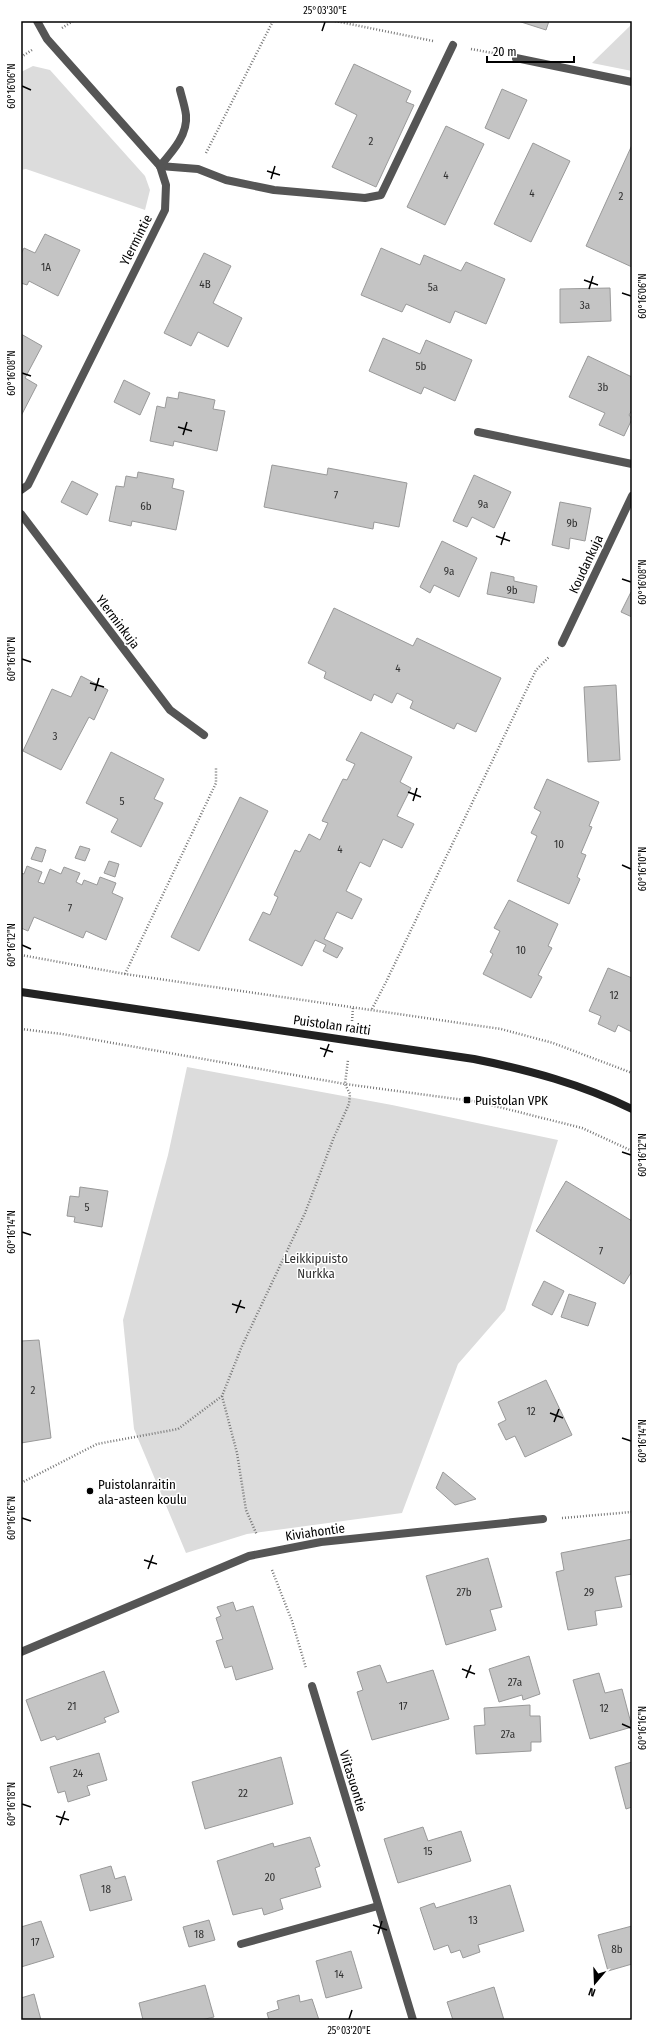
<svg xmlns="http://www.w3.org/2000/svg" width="653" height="2041" font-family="'Fira Sans Condensed',sans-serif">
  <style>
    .green { fill: #dcdcdc }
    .building { fill: #c4c4c4; stroke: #999 }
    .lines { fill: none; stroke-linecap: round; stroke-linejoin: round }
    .path { stroke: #777; stroke-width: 2.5; stroke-dasharray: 1 2; stroke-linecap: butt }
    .lane { stroke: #555; stroke-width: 8 }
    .street { stroke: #555; stroke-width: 8 }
    .secondary { stroke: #222; stroke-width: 8 }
    .ticks { fill: none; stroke: #000; stroke-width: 1.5 }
    .poi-dot { fill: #000; stroke: #fff; stroke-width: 1.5 }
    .labels { text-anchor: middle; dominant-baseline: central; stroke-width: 3; stroke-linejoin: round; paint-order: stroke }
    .number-label { font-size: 11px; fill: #313131 }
    .street-label { font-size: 13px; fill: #000; stroke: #fff }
    .poi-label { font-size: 13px; fill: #000; stroke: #fff; text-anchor: start }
    .park-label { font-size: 13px; fill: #333; stroke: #fff }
    .neatline { fill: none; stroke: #000; stroke-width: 1.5 }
    .ticks-label { font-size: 10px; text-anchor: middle; fill: #000 }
  </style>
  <rect width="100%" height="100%" fill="#fff"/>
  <g class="green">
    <polygon points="632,24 632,71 592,63"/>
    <polygon points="33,66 50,70 145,176 150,190 145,210 26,169 21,170 21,72"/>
    <polygon points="187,1067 392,1105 558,1140 505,1310 458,1364 402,1513 247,1534 186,1553 134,1429 123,1320 168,1155"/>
  </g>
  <g class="building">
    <polygon points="518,21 549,21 546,30"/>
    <polygon points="354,64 411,91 406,102 414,105 376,187 332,167 357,115 335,104"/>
    <polygon points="502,89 527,100 509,139 485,128"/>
    <polygon points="446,126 484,144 445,225 407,207"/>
    <polygon points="533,143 570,161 531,242 494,224"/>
    <polygon points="632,145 632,267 586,246"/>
    <polygon points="45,234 80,250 58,296 29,281 27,285 21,283 21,254 24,248 35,253"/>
    <polygon points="381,248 420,265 424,255 461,271 466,262 505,279 486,324 455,311 450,323 406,304 402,312 361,295"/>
    <polygon points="204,253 231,266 213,303 242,318 228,347 198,332 191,346 164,333"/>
    <polygon points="610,288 611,321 560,323 560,289"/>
    <polygon points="21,334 42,346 25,378 37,385 21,416"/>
    <polygon points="383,338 420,354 426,340 472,360 455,401 424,387 421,394 369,371"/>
    <polygon points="588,356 632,377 632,410 629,415 632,419 624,436 599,425 605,413 569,397"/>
    <polygon points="124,380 150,393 140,415 114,402"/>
    <polygon points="179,392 215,400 213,409 225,411 217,451 174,441 173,446 150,441 157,406 165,408 167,397 178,399"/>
    <polygon points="272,465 327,475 328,468 407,483 399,527 374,522 373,529 264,507"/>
    <polygon points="138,472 174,479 172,488 184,491 176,530 132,521 131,526 109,521 116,486 124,487 126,476 137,478"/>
    <polygon points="474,475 511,492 494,528 472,517 467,527 453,521"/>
    <polygon points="72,481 98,494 87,515 61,502"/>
    <polygon points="560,502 591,508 585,541 570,538 569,549 552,545"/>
    <polygon points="442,541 477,558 459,597 434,585 430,593 420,587"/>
    <polygon points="491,572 514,577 514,581 537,586 534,603 487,594"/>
    <polygon points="631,592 632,592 632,617 621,612"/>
    <polygon points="334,608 413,646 417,638 501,678 476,732 457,723 454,729 410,708 413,701 397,693 392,703 374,694 371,701 324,678 326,672 308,663"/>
    <polygon points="81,676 108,690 94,720 89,717 61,770 23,751 52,689 71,697"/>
    <polygon points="616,685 620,760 588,762 584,687"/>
    <polygon points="361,732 412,757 400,782 411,788 397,816 414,824 402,848 383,839 370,867 360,862 346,891 362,899 352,919 337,912 324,939 343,948 337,958 323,951 326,945 315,940 302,966 249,940 263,912 270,915 278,897 274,895 295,850 300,852 309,834 320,840 328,823 322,821 343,779 347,780 355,764 346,760"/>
    <polygon points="111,752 164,779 154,799 163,803 141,847 111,832 118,819 86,803"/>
    <polygon points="547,779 599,802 589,826 592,827 581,853 586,855 577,877 580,879 569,904 517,881 537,836 531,833 541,812 534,808"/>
    <polygon points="240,797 268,811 199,951 171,937"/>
    <polygon points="80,846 90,849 85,861 75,858"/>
    <polygon points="36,847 46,850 42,862 31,859"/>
    <polygon points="109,861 119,864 115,877 104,873"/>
    <polygon points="27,866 42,872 38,882 44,884 50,869 61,874 64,867 80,873 76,882 82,885 84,880 97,885 100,877 116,883 112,893 123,898 106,940 86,931 83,938 34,917 28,931 21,928 21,873 24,874"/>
    <polygon points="509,900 558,924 548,946 552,948 538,975 542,977 531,998 483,974 493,954 490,952 500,931 494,928"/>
    <polygon points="608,968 632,978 632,1032 618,1025 615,1032 598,1024 601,1016 589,1011"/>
    <polygon points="566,1181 632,1221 632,1271 624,1284 536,1231"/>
    <polygon points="80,1187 108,1191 102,1227 74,1222 75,1217 67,1216 70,1196 79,1197"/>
    <polygon points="544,1281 564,1291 552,1315 532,1305"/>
    <polygon points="569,1294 596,1303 588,1326 561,1317"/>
    <polygon points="39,1340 51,1438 21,1443 21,1341"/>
    <polygon points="546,1380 572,1435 525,1457 515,1436 506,1440 498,1424 506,1420 498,1402"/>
    <polygon points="443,1472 476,1499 455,1505 436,1488"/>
    <polygon points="632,1539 632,1574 615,1577 622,1607 595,1611 597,1625 568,1630 556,1572 564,1570 561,1553"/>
    <polygon points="488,1558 502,1607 490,1610 496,1630 446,1645 426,1576"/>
    <polygon points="233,1602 236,1611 253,1606 273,1669 236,1680 232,1666 225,1668 216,1641 223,1639 216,1618 221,1616 217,1607"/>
    <polygon points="529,1656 540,1694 523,1700 522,1695 499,1702 489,1669"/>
    <polygon points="380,1665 387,1683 433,1670 449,1719 372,1740 357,1692 363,1690 357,1672"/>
    <polygon points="104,1671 119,1712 104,1718 106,1722 57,1740 55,1736 41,1741 26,1700"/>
    <polygon points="599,1673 605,1693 622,1689 632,1727 590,1739 573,1680"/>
    <polygon points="530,1705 530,1716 540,1716 541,1742 531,1742 531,1751 476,1754 474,1726 485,1725 484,1708"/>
    <polygon points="99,1753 107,1780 87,1786 90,1795 68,1802 65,1791 58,1793 50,1767"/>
    <polygon points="281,1757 293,1804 205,1829 192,1782"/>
    <polygon points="632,1762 632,1807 626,1809 615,1767"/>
    <polygon points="423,1827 428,1841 461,1831 471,1861 398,1883 384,1839"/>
    <polygon points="310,1837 320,1866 315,1868 321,1887 280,1899 283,1909 264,1915 262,1908 233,1915 217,1861 273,1843 274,1847"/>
    <polygon points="111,1866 115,1879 125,1876 132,1900 90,1911 80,1875"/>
    <polygon points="510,1885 524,1931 478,1945 480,1952 463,1958 460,1950 451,1953 448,1945 434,1950 420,1908 434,1903 436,1908"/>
    <polygon points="209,1920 215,1940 189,1947 183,1927"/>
    <polygon points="41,1921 54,1957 21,1967 21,1927"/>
    <polygon points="632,1926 632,1964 608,1971 598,1935"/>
    <polygon points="351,1951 362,1988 326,1998 316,1961"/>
    <polygon points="205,1985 214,2017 201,2020 143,2020 139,2003"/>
    <polygon points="494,1987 504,2020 453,2020 447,2002"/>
    <polygon points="34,1994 41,2020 21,2020 21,1998"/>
    <polygon points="299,1995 300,2002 312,1999 319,2020 269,2020 267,2013 279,2009 277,2001"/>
  </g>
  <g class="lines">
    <g class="path">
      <polyline points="335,21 433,41"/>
      <polyline points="62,28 73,21"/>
      <polyline points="471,49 498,54"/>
      <polyline points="21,57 32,50"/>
      <polyline points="206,153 273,21"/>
      <polyline points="21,955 125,974 501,1029 553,1043 632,1073"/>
      <polyline points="125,974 216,783 216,767"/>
      <polyline points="372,1009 386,982 536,670 549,657"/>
      <polyline points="352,1021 353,1008"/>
      <polyline points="21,1029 62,1034 345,1084 479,1102 582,1128 632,1151"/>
      <polyline points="222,1396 237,1453 246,1510 257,1535"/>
      <polyline points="21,1483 97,1444 178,1429 222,1396 242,1346 305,1213 334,1137 349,1104 350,1094 345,1084 348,1060"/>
      <polyline points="562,1518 632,1512"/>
      <polyline points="272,1570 292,1621 306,1668"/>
    </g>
    <g class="lane">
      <polyline points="160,166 198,169 226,180 274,190 365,198 381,195 453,45"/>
      <path d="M160 166C172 152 188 135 186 115 185 107 182 98 180 90"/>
      <polyline points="241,1944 378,1906"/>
    </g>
    <g class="street">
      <polyline points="516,58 632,82"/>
      <polyline points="478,432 632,464"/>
      <polyline points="21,490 28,485 165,210 166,185 160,166 47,39 37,21"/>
      <polyline points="21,514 170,710 204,735"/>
      <polyline points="562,643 632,496"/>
      <polyline points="21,1652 249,1556 321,1542 543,1519"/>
      <polyline points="312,1686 413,2020"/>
    </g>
    <path class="secondary" d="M21 992 474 1059C529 1070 581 1084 632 1109"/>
  </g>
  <path class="ticks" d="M322 31 325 22M22 86 31 90M267 171 280 175M271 179 275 166M584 280 598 285M589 289 593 276M622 293 631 296M22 373 31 376M178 427 192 431M183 435 187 422M496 536 510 541M501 545 505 532M622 579 631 582M22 659 31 662M90 683 104 687M95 691 99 678M408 792 421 797M413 801 417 788M622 865 631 869M22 945 31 949M320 1048 333 1052M324 1057 329 1044M622 1152 631 1155M22 1232 31 1235M232 1304 245 1308M236 1313 241 1300M550 1413 563 1418M554 1422 559 1409M622 1438 631 1441M22 1518 31 1521M144 1560 157 1564M148 1569 153 1555M462 1669 475 1674M466 1678 471 1665M622 1724 631 1728M22 1804 31 1807M56 1816 69 1820M60 1825 65 1811M373 1925 387 1930M378 1934 382 1921M349 2019 352 2010"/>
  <g class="poi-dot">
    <rect x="463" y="1096" width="8" height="8" rx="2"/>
    <circle cx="90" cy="1491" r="4"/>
  </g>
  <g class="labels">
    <g class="number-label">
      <text x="371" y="141">2</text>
      <text x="446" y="175">4</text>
      <text x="532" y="193">4</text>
      <text x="621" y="196">2</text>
      <text x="46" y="267">1A</text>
      <text x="205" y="284">4B</text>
      <text x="433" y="287">5a</text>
      <text x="585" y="305">3a</text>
      <text x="421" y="366">5b</text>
      <text x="603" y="387">3b</text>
      <text x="336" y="495">7</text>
      <text x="483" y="504">9a</text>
      <text x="146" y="506">6b</text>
      <text x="572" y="523">9b</text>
      <text x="449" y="571">9a</text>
      <text x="512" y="590">9b</text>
      <text x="398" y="668">4</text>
      <text x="55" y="736">3</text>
      <text x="122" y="801">5</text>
      <text x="559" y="844">10</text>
      <text x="340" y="849">4</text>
      <text x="70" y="908">7</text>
      <text x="521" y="950">10</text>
      <text x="614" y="995">12</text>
      <text x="87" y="1207">5</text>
      <text x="601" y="1251">7</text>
      <text x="33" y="1390">2</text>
      <text x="531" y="1411">12</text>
      <text x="464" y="1592">27b</text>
      <text x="589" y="1592">29</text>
      <text x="515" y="1682">27a</text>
      <text x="72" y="1706">21</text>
      <text x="403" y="1706">17</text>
      <text x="604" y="1708">12</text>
      <text x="508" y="1734">27a</text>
      <text x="78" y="1773">24</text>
      <text x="243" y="1793">22</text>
      <text x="428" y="1851">15</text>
      <text x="270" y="1877">20</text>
      <text x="106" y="1889">18</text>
      <text x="473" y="1920">13</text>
      <text x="199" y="1934">18</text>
      <text x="35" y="1942">17</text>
      <text x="617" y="1949">8b</text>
      <text x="339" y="1974">14</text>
    </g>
    <g class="street-label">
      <text transform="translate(136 240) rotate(-63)">Ylermintie</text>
      <text transform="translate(586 564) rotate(-65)">Koudankuja</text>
      <text transform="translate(118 622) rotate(53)">Ylerminkuja</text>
      <text transform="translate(332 1025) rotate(8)">Puistolan raitti</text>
      <text transform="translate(315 1532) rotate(-8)">Kiviahontie</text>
      <text transform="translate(353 1781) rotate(73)">Viitasuontie</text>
    </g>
    <g class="poi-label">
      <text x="475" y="1100">Puistolan VPK</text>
      <text x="98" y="1484">Puistolanraitin<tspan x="98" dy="15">ala-asteen koulu</tspan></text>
    </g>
    <g class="park-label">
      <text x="316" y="1258">Leikkipuisto<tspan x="316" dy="15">Nurkka</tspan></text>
    </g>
  </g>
  <rect width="653" height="2041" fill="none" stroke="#ffffff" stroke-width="44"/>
  <g transform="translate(595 1983) rotate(199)" stroke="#ffffff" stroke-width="3" paint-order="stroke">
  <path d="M0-3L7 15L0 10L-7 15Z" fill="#000000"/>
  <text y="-6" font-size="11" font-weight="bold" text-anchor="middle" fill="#000000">N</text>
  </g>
  <path d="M487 56v6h87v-6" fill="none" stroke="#000000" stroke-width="2"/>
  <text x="493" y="56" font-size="12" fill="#000000" stroke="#ffffff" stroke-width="3" paint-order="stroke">20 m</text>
  <rect x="22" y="22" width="609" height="1997" class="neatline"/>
  <g class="ticks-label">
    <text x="325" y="14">25°03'30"E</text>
    <text transform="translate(11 86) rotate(-90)" y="4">60°16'06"N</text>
    <text transform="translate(642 296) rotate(-90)" y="4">60°16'06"N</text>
    <text transform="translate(11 373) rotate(-90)" y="4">60°16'08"N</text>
    <text transform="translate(642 582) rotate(-90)" y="4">60°16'08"N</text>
    <text transform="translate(11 659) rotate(-90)" y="4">60°16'10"N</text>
    <text transform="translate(642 869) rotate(-90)" y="4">60°16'10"N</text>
    <text transform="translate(11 945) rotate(-90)" y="4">60°16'12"N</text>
    <text transform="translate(642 1155) rotate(-90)" y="4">60°16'12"N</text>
    <text transform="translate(11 1232) rotate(-90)" y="4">60°16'14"N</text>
    <text transform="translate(642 1441) rotate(-90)" y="4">60°16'14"N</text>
    <text transform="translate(11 1518) rotate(-90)" y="4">60°16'16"N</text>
    <text transform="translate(642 1728) rotate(-90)" y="4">60°16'16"N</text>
    <text transform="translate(11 1804) rotate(-90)" y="4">60°16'18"N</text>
    <text x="349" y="2034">25°03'20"E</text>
  </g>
</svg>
